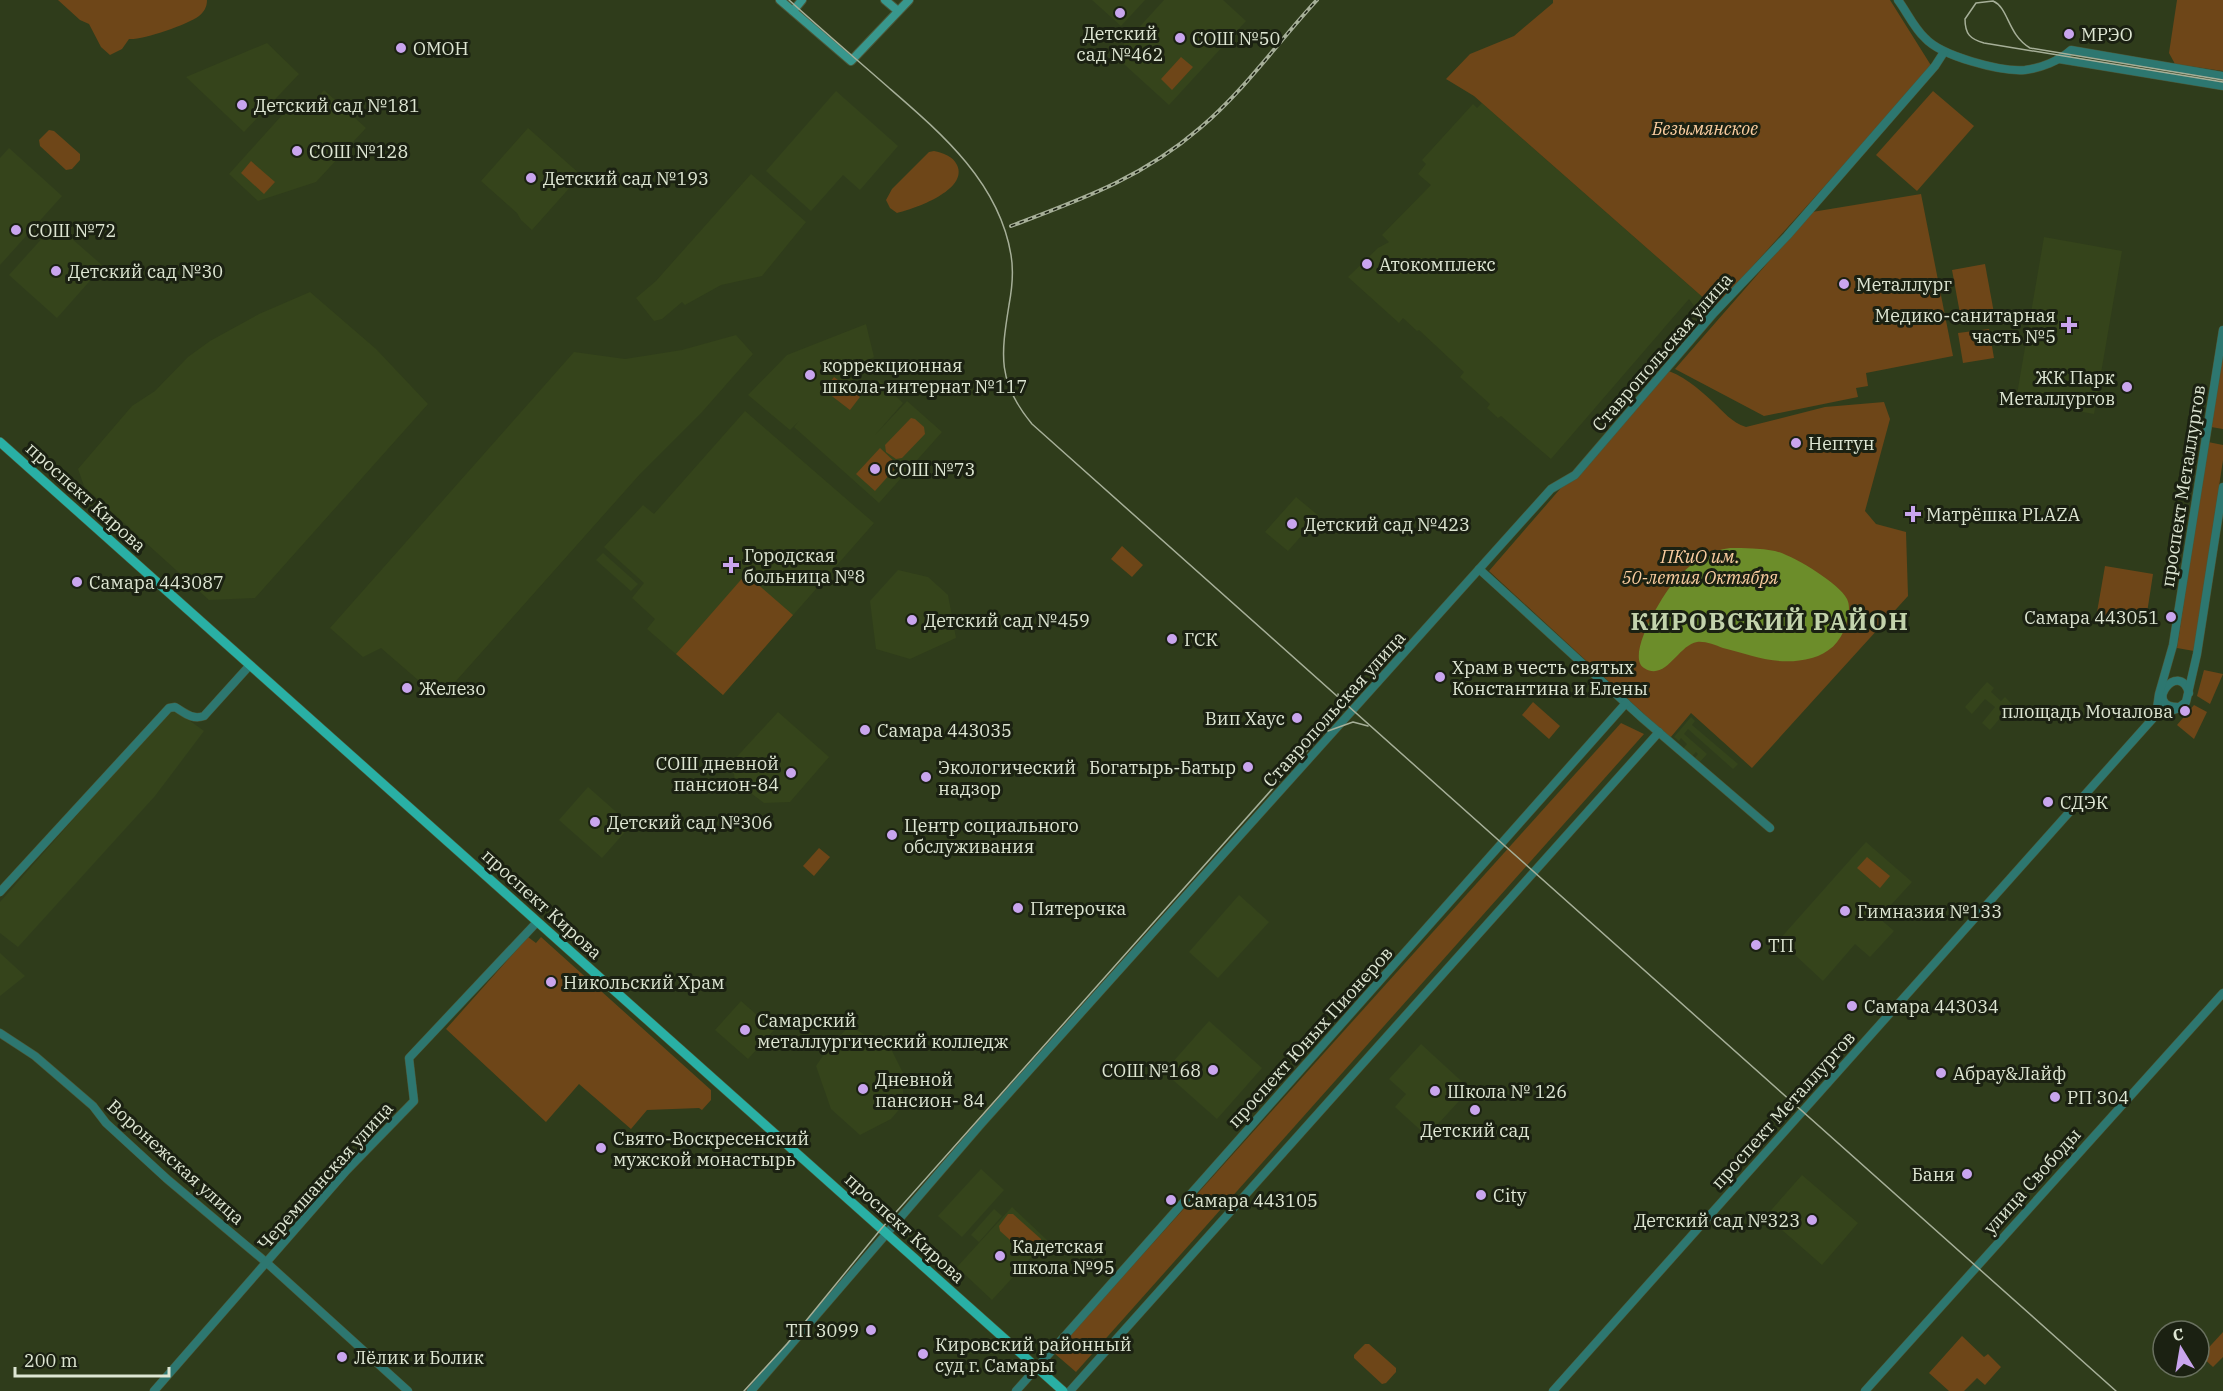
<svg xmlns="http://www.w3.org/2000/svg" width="2223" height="1391" font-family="'IBM Plex Serif',serif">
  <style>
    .built { fill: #35441b }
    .green { fill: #6e4618 }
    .water { fill: #6c8d2a }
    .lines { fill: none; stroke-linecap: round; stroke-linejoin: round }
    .tertiary-casing { stroke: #4b5738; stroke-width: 9 }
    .secondary-casing { stroke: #4b5738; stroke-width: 10 }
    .primary-casing { stroke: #4b5738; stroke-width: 10 }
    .tertiary { stroke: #2d7770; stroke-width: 8 }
    .secondary { stroke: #38978d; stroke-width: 8 }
    .primary { stroke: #29b0a5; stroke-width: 9 }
    .tram { stroke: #a6af98; stroke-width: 1.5 }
    .rail-casing { stroke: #a6af98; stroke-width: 4 }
    .rail { stroke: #1b2112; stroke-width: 1.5; stroke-dasharray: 4.5; stroke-linecap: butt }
    .poi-dot { fill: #c9a5ee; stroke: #1b2112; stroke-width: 2 }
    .labels { text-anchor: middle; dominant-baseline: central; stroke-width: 6; stroke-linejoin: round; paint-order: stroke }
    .poi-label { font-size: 18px; fill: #dee6d3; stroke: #1b2112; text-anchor: start }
    .park-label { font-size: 18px; font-style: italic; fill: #facda0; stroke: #1b2112 }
    .street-label { font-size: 18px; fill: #dee6d3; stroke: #1b2112 }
    .district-label { font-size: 24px; font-weight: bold; letter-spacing: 1.5px; fill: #c3d3ac; stroke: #1b2112 }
  </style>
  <rect width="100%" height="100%" fill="#2f3c1b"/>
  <g class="built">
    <polygon points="1092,0 1145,0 1121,26"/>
    <polygon points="1164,0 1223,0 1246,21 1169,105 1114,55"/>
    <polygon points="267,43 299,74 244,132 186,77"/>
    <polygon points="324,90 366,128 316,182 258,201 229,174 293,103 303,112"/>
    <polygon points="836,91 898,146 860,190 843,175 811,211 766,171"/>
    <polygon points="1482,103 1715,308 1704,320 1689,299 1551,459 1501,416 1498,418 1487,408 1490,404 1460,377 1464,372 1419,330 1417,331 1403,318 1399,323 1348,277 1378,248 1389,242 1382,235 1431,185 1418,174 1426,164 1422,160 1473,104 1477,108"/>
    <polygon points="528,128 581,175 532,230 521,220 517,213 481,181"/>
    <polygon points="9,148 62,196 0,265 0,158"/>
    <polygon points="751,174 806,222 762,276 721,285 685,305 682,302 662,319 654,321 636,298 656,281"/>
    <polygon points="55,224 103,266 57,318 9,275"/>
    <polygon points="2044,237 2122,251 2094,414 2016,400"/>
    <polygon points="310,292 376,349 428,404 255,598 209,600 91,493 84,486 78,469 132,406 155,391 188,357 210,341 259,314"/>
    <polygon points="866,324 874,357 850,369 856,389 865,394 879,380 903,403 875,435 907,401 942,432 879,503 794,427 799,421 790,430 748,395 787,355"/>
    <polygon points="736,335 753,354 702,412 640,474 440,699 381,648 363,657 330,628 574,352 625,359 682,350"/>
    <polygon points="745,411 874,523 723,695 647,629 655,619 632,598 644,583 604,547 643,505 654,514"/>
    <polygon points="1296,497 1319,516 1288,551 1265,532"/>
    <polygon points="603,553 638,584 631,591 596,560"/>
    <polygon points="898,570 928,577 948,595 956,638 910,659 876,649 870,601"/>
    <polygon points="1987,682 1994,688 1991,692 2001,701 2005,697 2012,704 1990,730 1982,723 1995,707 1985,699 1972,714 1965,707"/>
    <polygon points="170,710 175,710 204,731 155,796 18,947 0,933 0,902"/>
    <polygon points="778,712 829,757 790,802 764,803 735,781 732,762"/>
    <polygon points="1691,717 1695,721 1692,725 1738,764 1733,769 1688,729 1684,734 1707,754 1699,763 1694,759 1698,754 1696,752 1691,757 1683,749 1687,744 1681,738 1679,741 1674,737"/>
    <polygon points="588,787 631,825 602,858 559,820"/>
    <polygon points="1866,842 1912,882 1879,918 1894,931 1870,957 1855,944 1823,981 1779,940"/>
    <polygon points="1239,895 1269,922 1218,978 1189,952"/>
    <polygon points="0,953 25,976 0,996"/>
    <polygon points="741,1001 774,1030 748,1059 715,1030"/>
    <polygon points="1209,1021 1262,1068 1217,1119 1164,1072"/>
    <polygon points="850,1026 892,1051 903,1073 903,1105 891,1119 860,1135 831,1109 816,1066 831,1044"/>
    <polygon points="1421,1044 1470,1089 1427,1136 1395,1107 1406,1094 1389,1079"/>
    <polygon points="981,1169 1004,1190 962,1237 938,1216"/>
    <polygon points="1802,1175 1858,1223 1822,1265 1766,1216"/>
    <polygon points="1012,1207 1047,1240 992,1300 957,1267"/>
    <polygon points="994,1209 1002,1216 979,1242 971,1235"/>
  </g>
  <g class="green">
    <path d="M58 0H207C207 7 204 12 199 16 187 25 143 40 129 39L122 49 110 55 101 47 89 24 80 20Z"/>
    <polygon points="1553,0 1890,0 1932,67 1715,308 1474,96 1446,79 1470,54 1514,36 1553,3"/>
    <polygon points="2177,0 2223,0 2223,71 2175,64 2169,53"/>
    <polygon points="1181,57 1193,67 1172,90 1161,79"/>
    <polygon points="1933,91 1974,126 1917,191 1876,155"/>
    <polygon points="49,130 54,131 80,154 80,160 72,169 66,170 40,146 39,140"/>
    <path d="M934 151C943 153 953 156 957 165 969 190 914 209 897 213L890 208 886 200 892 189 929 152Z"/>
    <polygon points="251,161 275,182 264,194 241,173"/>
    <polygon points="1921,194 1953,356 1866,373 1868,386 1856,388 1858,397 1764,416 1675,369 1812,212"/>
    <polygon points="1985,264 1994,313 1961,319 1952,270"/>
    <polygon points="1989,329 1994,358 1963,363 1958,333"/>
    <polygon points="2223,354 2223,429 2211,427"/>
    <path d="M1662 369C1682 374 1698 388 1713 402 1724 412 1731 422 1746 427L1825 407 1884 402 1890 419 1865 511 1876 524 1906 532 1908 596 1752 768 1691 713 1670 738 1489 571 1612 429Z"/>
    <polygon points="834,377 860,397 850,410 824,390"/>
    <polygon points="911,418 915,419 924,427 925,434 902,458 896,459 886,452 885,445"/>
    <polygon points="2208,442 2223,445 2223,460 2194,651 2177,648"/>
    <polygon points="880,448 898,465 875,491 856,474"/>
    <polygon points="1122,546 1143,565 1132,577 1111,559"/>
    <polygon points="2105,566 2153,574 2145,626 2096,618"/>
    <polygon points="746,574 793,615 723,695 676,654"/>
    <polygon points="2204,670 2223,674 2210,704 2197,696"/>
    <polygon points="1533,702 1560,726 1549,739 1522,715"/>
    <polygon points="2194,705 2207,712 2194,739 2177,725"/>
    <polygon points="1621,723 1644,734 1076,1372 1054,1353"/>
    <polygon points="819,848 830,857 814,876 803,866"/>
    <polygon points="1867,857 1890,876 1880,888 1857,868"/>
    <polygon points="528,937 536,943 541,937 711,1090 711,1100 702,1110 699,1108 647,1110 631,1129 579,1084 546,1122 446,1029"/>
    <polygon points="1008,1214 1013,1214 1041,1239 1041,1245 1032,1254 1026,1254 1000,1231 999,1226"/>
    <polygon points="2223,1332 2223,1357 2213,1367 2201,1356"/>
    <polygon points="1962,1336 1984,1357 1988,1354 2001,1367 1985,1385 1977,1378 1964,1391 1949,1391 1929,1373"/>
    <polygon points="1365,1344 1369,1344 1396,1368 1396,1372 1386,1383 1382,1384 1354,1358 1354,1355"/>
  </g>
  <path class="water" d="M1730 548C1745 548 1760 548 1775 551 1792 555 1839 583 1847 599 1851 607 1848 617 1846 625 1840 643 1829 653 1812 658 1779 667 1755 656 1723 648 1715 645 1705 641 1697 642 1678 645 1666 682 1644 668 1624 656 1667 587 1679 576 1693 562 1710 550 1730 548Z"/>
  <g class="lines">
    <g class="tertiary-casing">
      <g id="tertiary">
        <path d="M1898 0C1907 12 1914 28 1925 38 1941 56 2001 72 2025 70 2041 68 2059 61 2071 50L2223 76"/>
        <polyline points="2059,59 2223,86"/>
        <polyline points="1479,569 1641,717 1770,828"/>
        <path d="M2178 707C2142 707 2179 659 2189 693"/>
        <polyline points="2156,715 2159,694 2173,645 2223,330"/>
        <path d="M0 892 169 708 175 707C185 713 192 720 204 716L250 665"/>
        <polyline points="0,1033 35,1056 93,1106 106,1123 167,1179 267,1263 408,1391"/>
        <polyline points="154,1391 346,1171 414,1101 409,1058 537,922"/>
        <polyline points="751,1391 981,1124 1551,489 1575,475 1713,314 1787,236 1935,66 1944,52"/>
        <polyline points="1016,1391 1626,703"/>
        <polyline points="1070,1391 1659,732"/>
        <polyline points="1553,1391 2156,715 2177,709 2186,702 2197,654 2223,487"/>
        <polyline points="1865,1391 2223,993"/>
      </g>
    </g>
    <g class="secondary-casing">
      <g id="secondary">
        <polyline points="780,0 851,61 909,0"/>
        <polyline points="885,0 898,11"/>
        <polyline points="793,11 802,0"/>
      </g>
    </g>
    <g class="primary-casing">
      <polyline id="primary" points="0,442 1063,1391"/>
    </g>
    <use href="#tertiary" class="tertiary"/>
    <use href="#secondary" class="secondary"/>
    <use href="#primary" class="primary"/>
    <g class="tram">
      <path d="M789 0C822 30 855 58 888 87 941 133 999 182 1011 255 1014 272 1012 289 1009 305 1001 355 997 382 1032 424L2116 1391"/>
      <path d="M2223 80 2030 48C2007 34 2009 8 1993 1L1976 3 1965 19C1965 34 1970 39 1984 43L2223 82"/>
      <polyline points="1328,731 1353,722 1368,726"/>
      <polyline points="744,1391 787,1344 881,1229 1282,778 1338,717 1341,706 1338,694"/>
    </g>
    <g class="rail-casing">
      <path id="rail" d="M1011 226C1082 199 1142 178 1200 128 1244 91 1278 42 1317 0"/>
    </g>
    <use href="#rail" class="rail"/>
  </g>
  <g class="poi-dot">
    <circle cx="1120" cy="13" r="6"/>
    <circle cx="2069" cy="34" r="6"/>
    <circle cx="1180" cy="38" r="6"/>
    <circle cx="401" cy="48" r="6"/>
    <circle cx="242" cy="105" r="6"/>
    <circle cx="297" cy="151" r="6"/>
    <circle cx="531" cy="178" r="6"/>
    <circle cx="16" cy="230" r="6"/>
    <circle cx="1367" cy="264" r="6"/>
    <circle cx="56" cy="271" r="6"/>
    <circle cx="1844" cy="284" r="6"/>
    <path d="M2066 316h6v6h6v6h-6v6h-6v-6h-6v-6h6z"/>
    <circle cx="810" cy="375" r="6"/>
    <circle cx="2127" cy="387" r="6"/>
    <circle cx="1796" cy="443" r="6"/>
    <circle cx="875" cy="469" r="6"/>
    <path d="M1910 505h6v6h6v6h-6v6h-6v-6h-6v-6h6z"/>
    <circle cx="1292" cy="524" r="6"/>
    <path d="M728 556h6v6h6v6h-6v6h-6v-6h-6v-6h6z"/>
    <circle cx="77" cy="582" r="6"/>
    <circle cx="2171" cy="617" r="6"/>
    <circle cx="912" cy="620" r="6"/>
    <circle cx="1172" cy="639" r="6"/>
    <circle cx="1440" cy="677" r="6"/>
    <circle cx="407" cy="688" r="6"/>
    <circle cx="2185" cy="711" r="6"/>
    <circle cx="1297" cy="718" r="6"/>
    <circle cx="865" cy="730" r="6"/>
    <circle cx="1248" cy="767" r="6"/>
    <circle cx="791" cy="773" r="6"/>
    <circle cx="926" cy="777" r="6"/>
    <circle cx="2048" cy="802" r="6"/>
    <circle cx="595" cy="822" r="6"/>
    <circle cx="892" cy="835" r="6"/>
    <circle cx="1018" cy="908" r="6"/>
    <circle cx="1845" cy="911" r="6"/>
    <circle cx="1756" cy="945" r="6"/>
    <circle cx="551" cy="982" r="6"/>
    <circle cx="1852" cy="1006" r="6"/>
    <circle cx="745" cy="1030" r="6"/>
    <circle cx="1213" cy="1070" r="6"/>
    <circle cx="1941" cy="1073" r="6"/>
    <circle cx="863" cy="1089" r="6"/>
    <circle cx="1435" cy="1091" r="6"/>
    <circle cx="2055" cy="1097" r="6"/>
    <circle cx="1475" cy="1110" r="6"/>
    <circle cx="601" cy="1148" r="6"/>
    <circle cx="1967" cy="1174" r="6"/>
    <circle cx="1481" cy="1195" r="6"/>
    <circle cx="1171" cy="1200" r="6"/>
    <circle cx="1812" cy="1220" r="6"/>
    <circle cx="1000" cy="1256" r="6"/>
    <circle cx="871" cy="1330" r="6"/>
    <circle cx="923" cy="1354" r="6"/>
    <circle cx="342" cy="1357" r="6"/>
  </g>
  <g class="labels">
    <g class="poi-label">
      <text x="1120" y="33" text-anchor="middle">Детский<tspan x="1120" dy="21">сад №462</tspan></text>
      <text x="2081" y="34">МРЭО</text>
      <text x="1192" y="38">СОШ №50</text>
      <text x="413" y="48">ОМОН</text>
      <text x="254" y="105">Детский сад №181</text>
      <text x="309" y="151">СОШ №128</text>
      <text x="543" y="178">Детский сад №193</text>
      <text x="28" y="230">СОШ №72</text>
      <text x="1379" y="264">Атокомплекс</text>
      <text x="68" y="271">Детский сад №30</text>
      <text x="1856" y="284">Металлург</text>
      <text x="2056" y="315" text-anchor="end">Медико-санитарная<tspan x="2056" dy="21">часть №5</tspan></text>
      <text x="822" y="365">коррекционная<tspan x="822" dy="21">школа-интернат №117</tspan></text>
      <text x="2115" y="377" text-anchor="end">ЖК Парк<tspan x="2115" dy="21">Металлургов</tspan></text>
      <text x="1808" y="443">Нептун</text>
      <text x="887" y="469">СОШ №73</text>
      <text x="1926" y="514">Матрёшка PLAZA</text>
      <text x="1304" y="524">Детский сад №423</text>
      <text x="744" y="555">Городская<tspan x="744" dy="21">больница №8</tspan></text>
      <text x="89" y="582">Самара 443087</text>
      <text x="2159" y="617" text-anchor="end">Самара 443051</text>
      <text x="924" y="620">Детский сад №459</text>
      <text x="1184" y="639">ГСК</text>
      <text x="1452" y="667">Храм в честь святых<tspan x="1452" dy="21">Константина и Елены</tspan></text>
      <text x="419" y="688">Железо</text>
      <text x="2173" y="711" text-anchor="end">площадь Мочалова</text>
      <text x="1285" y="718" text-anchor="end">Вип Хаус</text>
      <text x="877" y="730">Самара 443035</text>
      <text x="779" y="763" text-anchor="end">СОШ дневной<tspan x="779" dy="21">пансион-84</tspan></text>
      <text x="938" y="767">Экологический<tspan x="938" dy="21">надзор</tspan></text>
      <text x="1236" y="767" text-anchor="end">Богатырь-Батыр</text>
      <text x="2060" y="802">СДЭК</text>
      <text x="607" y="822">Детский сад №306</text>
      <text x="904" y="825">Центр социального<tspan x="904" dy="21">обслуживания</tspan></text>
      <text x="1030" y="908">Пятерочка</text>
      <text x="1857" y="911">Гимназия №133</text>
      <text x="1768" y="945">ТП</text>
      <text x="563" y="982">Никольский Храм</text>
      <text x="1864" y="1006">Самара 443034</text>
      <text x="757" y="1020">Самарский<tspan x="757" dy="21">металлургический колледж</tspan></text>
      <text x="1201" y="1070" text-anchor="end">СОШ №168</text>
      <text x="1953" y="1073">Абрау&amp;Лайф</text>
      <text x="875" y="1079">Дневной<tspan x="875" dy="21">пансион- 84</tspan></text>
      <text x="1447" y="1091">Школа № 126</text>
      <text x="2067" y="1097">РП 304</text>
      <text x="1475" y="1130" text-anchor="middle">Детский сад</text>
      <text x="613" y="1138">Свято-Воскресенский<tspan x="613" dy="21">мужской монастырь</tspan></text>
      <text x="1955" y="1174" text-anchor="end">Баня</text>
      <text x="1493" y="1195">City</text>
      <text x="1183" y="1200">Самара 443105</text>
      <text x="1800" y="1220" text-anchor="end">Детский сад №323</text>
      <text x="1012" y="1246">Кадетская<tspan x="1012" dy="21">школа №95</tspan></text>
      <text x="859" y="1330" text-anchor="end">ТП 3099</text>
      <text x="935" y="1344">Кировский районный<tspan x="935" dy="21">суд г. Самары</tspan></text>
      <text x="354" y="1357">Лёлик и Болик</text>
    </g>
    <g class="park-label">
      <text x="1705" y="128">Безымянское</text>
      <text x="1700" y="556">ПКиО им.<tspan x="1700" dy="21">50-летия Октября</tspan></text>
    </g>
    <g class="street-label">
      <text transform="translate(1662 352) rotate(-49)">Ставропольская улица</text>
      <text transform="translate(2183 486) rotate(-81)">проспект Металлургов</text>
      <text transform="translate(86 497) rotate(42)">проспект Кирова</text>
      <text transform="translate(1334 709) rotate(-48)">Ставропольская улица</text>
      <text transform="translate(542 904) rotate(42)">проспект Кирова</text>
      <text transform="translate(1310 1037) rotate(-48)">проспект Юных Пионеров</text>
      <text transform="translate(1783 1110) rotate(-48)">проспект Металлургов</text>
      <text transform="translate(176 1162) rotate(42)">Воронежская улица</text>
      <text transform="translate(325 1176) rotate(-48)">Черемшанская улица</text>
      <text transform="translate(2032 1181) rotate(-48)">улица Свободы</text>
      <text transform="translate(905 1228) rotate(42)">проспект Кирова</text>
    </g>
    <g class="district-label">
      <text x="1770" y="621">КИРОВСКИЙ РАЙОН</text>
    </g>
  </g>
  <g transform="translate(2181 1349) rotate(349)"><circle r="28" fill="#1b2112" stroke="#69705f" stroke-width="1.5"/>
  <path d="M0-4.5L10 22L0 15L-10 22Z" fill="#c9a5ee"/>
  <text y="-9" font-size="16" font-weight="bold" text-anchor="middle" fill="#dee6d3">С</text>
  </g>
  <path d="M15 1367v9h154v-9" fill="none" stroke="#dee6d3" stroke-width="3"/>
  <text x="24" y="1367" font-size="18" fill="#dee6d3" stroke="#1b2112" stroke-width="4.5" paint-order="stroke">200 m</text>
</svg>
